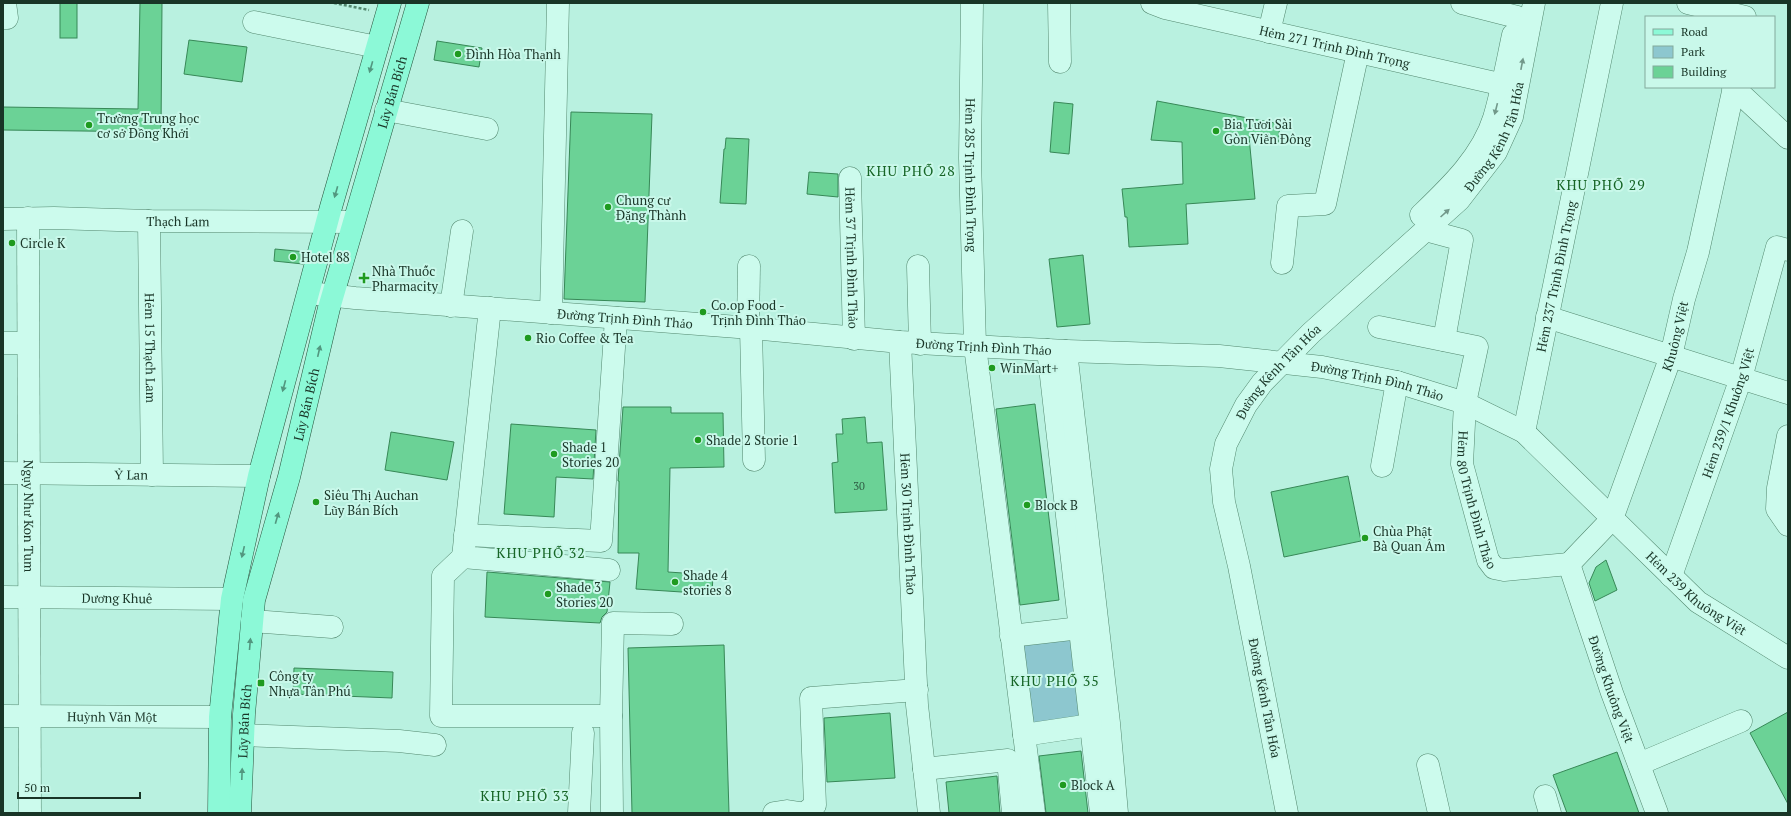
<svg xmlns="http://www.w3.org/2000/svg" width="1791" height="816" font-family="'PT Serif',serif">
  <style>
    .green { fill: #8dc7cf }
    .building { fill: #6bd296; stroke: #378857 }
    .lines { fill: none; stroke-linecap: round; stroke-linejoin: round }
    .minor-casing { stroke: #53886f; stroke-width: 23 }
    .major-casing { stroke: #28543d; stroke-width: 23 }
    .path { stroke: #53886f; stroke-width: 2.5; stroke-dasharray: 3 2; stroke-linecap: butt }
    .minor { stroke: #ccfbed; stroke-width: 22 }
    .major { stroke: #8cf9d7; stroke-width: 22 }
    .oneway { fill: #72988a }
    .oneway2 { fill: #52977f }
    .poi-dot { fill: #1f9a1f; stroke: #c9f8ea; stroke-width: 1.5 }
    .labels { text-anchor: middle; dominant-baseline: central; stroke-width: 4; stroke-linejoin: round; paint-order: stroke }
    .number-label { font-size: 11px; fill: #2e5c43 }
    .street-label { font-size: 13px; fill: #193527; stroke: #c9f8ea }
    .poi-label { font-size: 13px; fill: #193527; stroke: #c9f8ea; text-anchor: start }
    .neighbourhood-label { font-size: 14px; letter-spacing: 1px; fill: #166526; stroke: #c9f8ea }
  </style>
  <rect width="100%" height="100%" fill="#b9f1e0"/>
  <polygon class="green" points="1074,635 1085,721 1030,728 1019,642"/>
  <g class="building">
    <rect x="60" y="3" width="17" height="35"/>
    <polygon points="140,3 162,3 161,132 3,130 3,107 138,109"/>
    <polygon points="189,40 247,47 242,82 184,74"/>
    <polygon points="437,41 482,48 479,67 434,60"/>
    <polygon points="1157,101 1280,124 1278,143 1249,137 1255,199 1186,204 1188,244 1129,247 1127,217 1125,217 1122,189 1183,184 1182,142 1151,140"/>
    <polygon points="1054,102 1073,104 1069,154 1050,152"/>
    <polygon points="571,112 652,114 645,302 564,299"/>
    <polygon points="726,138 749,139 746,204 720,203 724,149 725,149"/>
    <polygon points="809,172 838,174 838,197 807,194"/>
    <polygon points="275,249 306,252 303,264 274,261"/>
    <polygon points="1083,255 1090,324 1057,327 1049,259"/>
    <polygon points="1035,404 1059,600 1020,605 996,409"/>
    <polygon points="623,407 671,407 671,413 723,413 724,467 670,468 668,572 713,575 712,594 636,589 639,553 618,553 619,481 618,481"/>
    <polygon points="865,417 867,443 882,442 887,510 835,513 832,463 838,462 836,434 843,434 842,419"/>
    <polygon points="511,424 596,430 593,479 556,477 554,517 504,514"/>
    <polygon points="391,432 454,442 447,480 385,470"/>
    <polygon points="1348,476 1361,541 1284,557 1271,492"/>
    <polygon points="1606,560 1617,590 1595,601 1589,583 1596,567"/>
    <polygon points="487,572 610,582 607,612 602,617 600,623 485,617"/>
    <polygon points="724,645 729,813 632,813 628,648"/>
    <polygon points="294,668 393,672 392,698 293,694"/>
    <polygon points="1788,712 1788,804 1750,733"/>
    <polygon points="890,713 895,778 827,782 824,718"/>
    <polygon points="1081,751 1088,813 1046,813 1039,756"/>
    <polygon points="1617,752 1639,813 1567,813 1553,775"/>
    <polygon points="997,776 1000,813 949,813 946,782"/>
  </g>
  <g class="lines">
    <g class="minor-casing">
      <g id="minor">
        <path id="s1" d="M972 3 970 158 975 346 1034 813"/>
        <polyline points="1059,3 1060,62"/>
        <path id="s2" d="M1152 3 1165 8 1517 88"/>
        <polyline points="1462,3 1517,17"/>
        <polyline points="1688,3 1745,17"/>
        <polyline points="3,18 7,18 5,3"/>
        <polyline points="254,22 377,47"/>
        <polyline points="1269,32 1276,3"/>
        <polyline points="1733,87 1788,138"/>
        <polyline points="386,110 487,129"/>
        <path id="s3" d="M850 178 854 339"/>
        <path d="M1421 215C1449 188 1482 157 1494 118 1502 91 1507 63 1513 35"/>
        <path id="s4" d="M28 218 30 813"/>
        <path id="s5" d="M3 219 54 218 149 221 353 222"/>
        <path id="s6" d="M149 221 152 475"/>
        <polyline points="1425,230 1462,240 1444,340"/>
        <polyline points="1282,263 1288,206 1325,204 1358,52"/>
        <polyline points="918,266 920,344"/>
        <path id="s7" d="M309 293 355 298 751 328 900 342 1066 351 1219 356 1322 367 1397 382 1465 403 1524 432 1698 602 1788 658"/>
        <polyline points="451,306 462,231"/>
        <polyline points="490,308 463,557 609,570"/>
        <polyline points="551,313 558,3"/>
        <polyline points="1547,317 1788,393"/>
        <path id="s8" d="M1379 327 1477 347 1465 403 1462 464 1488 560 1494 568 1504 570 1569 564"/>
        <polyline points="748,328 749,266"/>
        <polyline points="751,328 754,460"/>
        <path id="s9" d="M900 342 917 705 929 813"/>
        <polyline points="3,343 28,343"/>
        <polyline points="1048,350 1101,813"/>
        <polyline points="1066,351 1109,723 1117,813"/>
        <path id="s10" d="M1524 432 1612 3"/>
        <polyline points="1788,436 1778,488 1777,509 1788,525"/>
        <polyline points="1382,466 1397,382"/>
        <path id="s11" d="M3 473 259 476"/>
        <polyline points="465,535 601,541 616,318"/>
        <polyline points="463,557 443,576 441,716 611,716 613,623 672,624"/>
        <path id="s12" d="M1569 564 1612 519 1671 356 1684 299 1698 252 1734 87"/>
        <path id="s13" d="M1569 564 1612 693 1657 813"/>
        <path id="s14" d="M1671 576 1741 378 1777 247 1788 250"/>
        <path id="s15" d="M3 597 232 599"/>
        <polyline points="252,621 332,627"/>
        <polyline points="1011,636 1080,628"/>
        <path id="s16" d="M3 716 220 717"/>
        <polyline points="611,716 612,813"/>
        <polyline points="244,735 399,741 435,745"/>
        <polyline points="1024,735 1091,725"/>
        <polyline points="1639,764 1741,721"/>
        <polyline points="1428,765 1439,813"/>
        <polyline points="924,769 1008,760 1013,813"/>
        <polyline points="1545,796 1550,813"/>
        <polyline points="579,813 583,733"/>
        <polyline points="774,813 787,811 800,813"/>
        <polyline points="805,813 815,805 811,698 917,690"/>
        <path id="s17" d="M1287 813 1239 566 1224 502 1221 469 1226 444 1246 405 1262 383 1311 333 1459 200 1496 152 1512 117 1534 3"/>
      </g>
    </g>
    <g class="major-casing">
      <g id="major">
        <polyline points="219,813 220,717 232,599 259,476 331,207 390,3"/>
        <path id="s18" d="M240 813 244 714 254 600 289 477 329 308 418 3"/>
      </g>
    </g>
    <polyline class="path" points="334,3 369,10"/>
    <use href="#minor" class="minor"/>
    <use href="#major" class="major"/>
  </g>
  <defs><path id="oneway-solid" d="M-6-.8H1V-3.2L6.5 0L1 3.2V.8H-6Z"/></defs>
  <g class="oneway">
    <use href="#oneway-solid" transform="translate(1522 64) rotate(-79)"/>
    <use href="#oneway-solid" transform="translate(1496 109) rotate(104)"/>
    <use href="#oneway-solid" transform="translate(1445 213) rotate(-42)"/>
  </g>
  <g class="oneway2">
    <use href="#oneway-solid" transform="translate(371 67) rotate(106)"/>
    <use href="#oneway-solid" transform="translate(336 192) rotate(106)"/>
    <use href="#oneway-solid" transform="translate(319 351) rotate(-77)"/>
    <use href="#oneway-solid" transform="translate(284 386) rotate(105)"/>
    <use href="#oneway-solid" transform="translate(277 518) rotate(-74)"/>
    <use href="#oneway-solid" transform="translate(243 552) rotate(103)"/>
    <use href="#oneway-solid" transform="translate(250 644) rotate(-85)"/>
    <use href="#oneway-solid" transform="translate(242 774) rotate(-88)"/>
  </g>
  <g class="poi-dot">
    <circle cx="458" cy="54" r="4"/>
    <circle cx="89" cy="125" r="4"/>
    <circle cx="1216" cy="131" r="4"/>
    <circle cx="608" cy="207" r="4"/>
    <circle cx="12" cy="243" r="4"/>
    <circle cx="293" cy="257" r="4"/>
    <path d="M362 272h4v4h4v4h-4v4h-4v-4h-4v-4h4z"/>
    <circle cx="703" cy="312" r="4"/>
    <circle cx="528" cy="338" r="4"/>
    <circle cx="992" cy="368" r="4"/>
    <circle cx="698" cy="440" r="4"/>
    <circle cx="554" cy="454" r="4"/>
    <circle cx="316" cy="502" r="4"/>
    <circle cx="1027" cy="505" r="4"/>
    <circle cx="1365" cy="538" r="4"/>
    <circle cx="675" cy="582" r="4"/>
    <circle cx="548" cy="594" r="4"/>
    <rect x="257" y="679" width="8" height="8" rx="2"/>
    <circle cx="1063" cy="785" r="4"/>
  </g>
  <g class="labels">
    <g class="number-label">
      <text x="859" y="486">30</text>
    </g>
    <g class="street-label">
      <text stroke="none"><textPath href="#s2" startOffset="188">Hẻm 271 Trịnh Đình Trọng</textPath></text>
      <text stroke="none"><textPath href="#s18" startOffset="740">Lũy Bán Bích</textPath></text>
      <text stroke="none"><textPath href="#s17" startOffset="790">Đường Kênh Tân Hóa</textPath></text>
      <text stroke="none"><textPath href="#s1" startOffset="172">Hẻm 285 Trịnh Đình Trọng</textPath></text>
      <text stroke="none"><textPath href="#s5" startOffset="175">Thạch Lam</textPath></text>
      <text stroke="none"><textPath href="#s3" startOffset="80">Hẻm 37 Trịnh Đình Thảo</textPath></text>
      <text stroke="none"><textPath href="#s10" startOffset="159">Hẻm 237 Trịnh Đình Trọng</textPath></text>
      <text stroke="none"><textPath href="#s7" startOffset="317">Đường Trịnh Đình Thảo</textPath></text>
      <text stroke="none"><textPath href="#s12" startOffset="256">Khuông Việt</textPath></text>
      <text stroke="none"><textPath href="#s7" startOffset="677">Đường Trịnh Đình Thảo</textPath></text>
      <text stroke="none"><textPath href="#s6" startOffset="127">Hẻm 15 Thạch Lam</textPath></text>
      <text stroke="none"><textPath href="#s17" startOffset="466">Đường Kênh Tân Hóa</textPath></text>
      <text stroke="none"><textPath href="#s7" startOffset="1073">Đường Trịnh Đình Thảo</textPath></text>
      <text stroke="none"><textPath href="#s18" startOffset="416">Lũy Bán Bích</textPath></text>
      <text stroke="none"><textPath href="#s14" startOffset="173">Hẻm 239/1 Khuông Việt</textPath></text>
      <text stroke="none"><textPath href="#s11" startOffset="128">Ỷ Lan</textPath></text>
      <text stroke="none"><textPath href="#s8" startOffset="256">Hẻm 80 Trịnh Đình Thảo</textPath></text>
      <text stroke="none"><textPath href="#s4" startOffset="298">Ngụy Như Kon Tum</textPath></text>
      <text stroke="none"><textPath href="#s9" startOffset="182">Hẻm 30 Trịnh Đình Thảo</textPath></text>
      <text stroke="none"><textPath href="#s7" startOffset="1466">Hẻm 239 Khuông Việt</textPath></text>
      <text stroke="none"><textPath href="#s15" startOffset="114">Dương Khuê</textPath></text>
      <text stroke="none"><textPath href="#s13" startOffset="132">Đường Khuông Việt</textPath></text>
      <text transform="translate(1265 698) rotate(79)">Đường Kênh Tân Hóa</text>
      <text stroke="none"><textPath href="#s16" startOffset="109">Huỳnh Văn Một</textPath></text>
      <text stroke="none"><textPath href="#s18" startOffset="92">Lũy Bán Bích</textPath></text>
    </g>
    <g class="poi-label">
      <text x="466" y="54">Đình Hòa Thạnh</text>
      <text x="97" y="118">Trường Trung học<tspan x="97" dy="15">cơ sở Đồng Khởi</tspan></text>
      <text x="1224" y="124">Bia Tươi Sài<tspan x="1224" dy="15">Gòn Viễn Đông</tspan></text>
      <text x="616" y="200">Chung cư<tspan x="616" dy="15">Đặng Thành</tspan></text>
      <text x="20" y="243">Circle K</text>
      <text x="301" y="257">Hotel 88</text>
      <text x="372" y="271">Nhà Thuốc<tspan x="372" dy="15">Pharmacity</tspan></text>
      <text x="711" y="305">Co.op Food -<tspan x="711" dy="15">Trịnh Đình Thảo</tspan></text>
      <text x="536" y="338">Rio Coffee &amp; Tea</text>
      <text x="1000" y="368">WinMart+</text>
      <text x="706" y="440">Shade 2 Storie 1</text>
      <text x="562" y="447">Shade 1<tspan x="562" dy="15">Stories 20</tspan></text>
      <text x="324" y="495">Siêu Thị Auchan<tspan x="324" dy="15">Lũy Bán Bích</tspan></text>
      <text x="1035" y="505">Block B</text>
      <text x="1373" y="531">Chùa Phật<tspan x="1373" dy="15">Bà Quan Âm</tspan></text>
      <text x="683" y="575">Shade 4<tspan x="683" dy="15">stories 8</tspan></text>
      <text x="556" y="587">Shade 3<tspan x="556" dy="15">Stories 20</tspan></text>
      <text x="269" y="676">Công ty<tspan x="269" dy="15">Nhựa Tân Phú</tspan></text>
      <text x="1071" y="785">Block A</text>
    </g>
    <g class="neighbourhood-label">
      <text x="911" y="170">KHU PHỐ 28</text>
      <text x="1601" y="184">KHU PHỐ 29</text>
      <text x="541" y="552">KHU PHỐ 32</text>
      <text x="1055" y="680">KHU PHỐ 35</text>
      <text x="525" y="795">KHU PHỐ 33</text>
    </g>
  </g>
  <rect width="1791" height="816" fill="none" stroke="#193527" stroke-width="8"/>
  <rect x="1645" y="16" width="130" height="72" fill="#c9f8ea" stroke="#83aa9c"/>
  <rect x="1653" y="29" width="20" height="6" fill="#8cf9d7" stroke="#83aa9c"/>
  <text x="1681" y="36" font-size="12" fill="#193527">Road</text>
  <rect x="1653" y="46" width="20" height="12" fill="#8dc7cf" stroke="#83aa9c"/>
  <text x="1681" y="56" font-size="12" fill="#193527">Park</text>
  <rect x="1653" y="66" width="20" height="12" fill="#6bd296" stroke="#83aa9c"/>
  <text x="1681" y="76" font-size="12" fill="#193527">Building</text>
  <path d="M18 792v6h122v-6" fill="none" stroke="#193527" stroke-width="2"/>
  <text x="24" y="792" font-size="12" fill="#193527" stroke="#c9f8ea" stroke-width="3" paint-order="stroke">50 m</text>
</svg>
